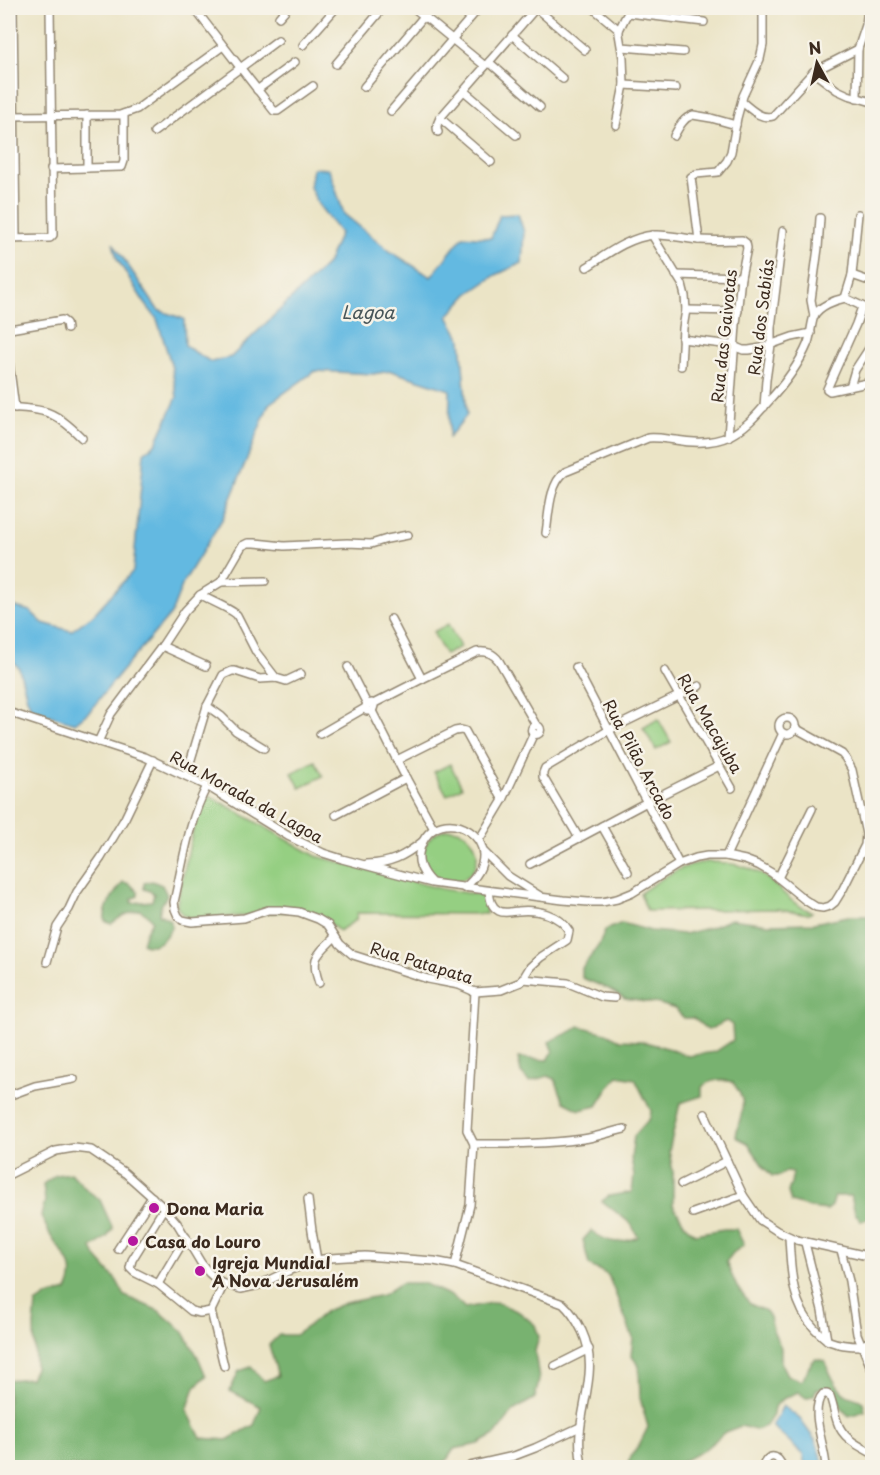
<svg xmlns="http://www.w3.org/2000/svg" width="880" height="1475" font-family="'Playpen Sans',sans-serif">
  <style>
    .green { fill: #95cf82; stroke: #687c50; stroke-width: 1.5 }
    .forest { fill: #78b270; stroke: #5a6e47; stroke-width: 1.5 }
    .water { fill: #64b9e1; stroke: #507280; stroke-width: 1.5 }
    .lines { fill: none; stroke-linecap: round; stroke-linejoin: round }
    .minor-casing { stroke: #938772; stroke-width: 10 }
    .minor { stroke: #fff; stroke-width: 7 }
    .poi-dot { fill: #b5179e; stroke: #f7f3e8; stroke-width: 2 }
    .labels { text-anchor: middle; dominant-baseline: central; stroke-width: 5; stroke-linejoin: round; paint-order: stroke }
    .street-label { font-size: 16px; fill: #3b2a1e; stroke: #f7f3e8 }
    .poi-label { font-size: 16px; font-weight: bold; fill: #3b2a1e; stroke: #f7f3e8; text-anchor: start }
    .water-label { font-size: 18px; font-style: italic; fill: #475558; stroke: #f7f3e8 }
  </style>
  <rect width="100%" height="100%" fill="#f7f3e8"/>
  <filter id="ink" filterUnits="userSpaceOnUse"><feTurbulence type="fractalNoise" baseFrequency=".0167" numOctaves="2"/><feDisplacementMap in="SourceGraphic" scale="12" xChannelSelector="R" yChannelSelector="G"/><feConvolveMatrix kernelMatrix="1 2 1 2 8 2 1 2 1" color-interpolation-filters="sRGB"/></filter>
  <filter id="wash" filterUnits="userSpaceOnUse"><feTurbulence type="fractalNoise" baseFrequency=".008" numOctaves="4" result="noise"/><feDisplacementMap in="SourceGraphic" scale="24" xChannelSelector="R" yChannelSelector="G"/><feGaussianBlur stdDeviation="1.35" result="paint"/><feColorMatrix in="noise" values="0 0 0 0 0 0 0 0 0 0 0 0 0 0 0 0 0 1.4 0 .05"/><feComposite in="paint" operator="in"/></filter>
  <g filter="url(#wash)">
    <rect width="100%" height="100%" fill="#ebe4c6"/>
    <g class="green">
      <polygon points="448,624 460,647 445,655 433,632"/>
      <polygon points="658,719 671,742 656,750 643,728"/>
      <polygon points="315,761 323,776 300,788 292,773"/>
      <polygon points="450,764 462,787 447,795 434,772"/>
      <polygon points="210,796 316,856 442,889 485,896 486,914 357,913 356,920 339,931 322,917 297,910 243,916 190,919 182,914 177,907 177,903 194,826 202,800"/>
      <circle cx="450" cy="856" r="27"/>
      <path d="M707 862C730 862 757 867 774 884 788 897 794 905 812 912L809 914 778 909 647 911 640 893C663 878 679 865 707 862Z"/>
    </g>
    <g class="forest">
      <path d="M152 881 162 885 167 895 161 906 159 914 170 920 172 926C166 938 156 950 142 943L146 931 152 921 150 917 140 910C129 912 120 917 111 924L105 921C103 907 115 893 123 882L130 884 138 892V896L132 899V903L152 901 154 894 150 891 144 889V883Z"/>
      <path d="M848 916H872V1217L861 1221 855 1213 851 1196H835L832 1206 827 1210 810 1208 791 1202 788 1192 791 1183 793 1172 787 1171 779 1176H772L763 1166 748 1143 736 1137C737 1124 746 1109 741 1096 739 1091 735 1086 733 1082 720 1079 712 1079 702 1087V1096L680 1103 669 1151 673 1172V1205L685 1225 695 1234 724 1229H736L744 1245 733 1253 726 1262 737 1287 750 1304 766 1311 770 1317 773 1330 781 1348V1363L787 1375 801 1381C809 1373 806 1365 816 1359L825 1361C828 1370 837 1389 845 1394 851 1398 858 1398 863 1402L865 1411 849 1416 843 1410 835 1394 826 1387 816 1390 814 1395 806 1398 798 1392 783 1399 774 1407 773 1415 766 1426 755 1430 741 1426 725 1432 704 1450 672 1467H628L629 1460 639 1445 648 1427 640 1398 639 1366 631 1355 633 1338 608 1275 589 1265 583 1240 591 1231C609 1243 617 1245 638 1237L631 1224 602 1201 609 1196 632 1192 634 1175 631 1158 634 1136 650 1118 651 1111 635 1079 618 1076 609 1087 597 1106 580 1110 564 1102 555 1079 548 1076 529 1082 521 1073 518 1058 548 1060 553 1052 549 1042C560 1035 571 1034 579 1026L606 1033 620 1040 641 1041 667 1048 688 1056 715 1052 733 1040 732 1025 726 1021 708 1030 693 1018H684L675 1009 660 1004 625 999 609 989 582 978V968L599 945 605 930 622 923 651 931 684 934 712 927 731 919 769 924 814 923Z"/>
      <path d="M71 1173 87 1190 100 1200 113 1229 107 1237 92 1248 97 1258 117 1281 125 1296 159 1311 183 1331 198 1357 206 1376 195 1387 187 1410 201 1438 227 1440 254 1425 261 1407 230 1391 239 1371 251 1367 264 1381 278 1376 269 1345 279 1335H295L311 1324 326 1311 345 1303 383 1295 401 1283H423L453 1297 465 1308 496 1302 519 1312 535 1325 539 1337 535 1351 539 1380 535 1398 513 1411 496 1434 479 1444 454 1449 442 1467H8V1380L30 1378 35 1368 34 1326 36 1304 48 1296 67 1291C79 1266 65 1258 52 1238 48 1232 45 1223 41 1216L45 1201 43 1184 56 1175Z"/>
    </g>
    <g class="water">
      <polygon points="313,168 329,169 344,214 391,252 431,277 463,236 491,238 500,215 518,214 524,232 522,263 496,275 468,294 448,316 461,339 467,415 449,437 450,390 391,371 373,374 315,371 269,404 223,518 183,583 171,614 120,673 90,711 75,723 32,710 27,698 19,668 8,656 8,605 30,611 43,623 71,631 93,615 133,571 144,453 156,443 177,397 171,364 157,319 144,302 117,259 113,243 158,310 184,319 185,346 211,362 231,357 327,264 340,233 318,204 310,187"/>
      <polygon points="783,1406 800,1419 815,1440 823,1463 816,1467 805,1467 803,1455 772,1426"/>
    </g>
  </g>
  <g filter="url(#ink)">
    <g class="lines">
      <g class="minor-casing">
        <g id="minor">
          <polyline points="13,8 16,238"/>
          <polyline points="194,8 274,111 278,111 313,86"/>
          <polyline points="414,8 485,66"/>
          <polyline points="536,8 585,50"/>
          <polyline points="593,8 619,30"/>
          <polyline points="628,13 704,22"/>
          <polyline points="279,17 287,8"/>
          <polyline points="512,35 563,79"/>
          <polyline points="303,45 336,8"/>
          <polyline points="622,47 683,52"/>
          <polyline points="489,62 540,107"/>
          <polyline points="336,64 383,8"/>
          <polyline points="813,72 837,90 848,95 872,102"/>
          <polyline points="624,85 676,88"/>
          <polyline points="364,87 431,8"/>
          <polyline points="257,90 295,62"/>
          <polyline points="464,91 516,135"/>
          <polyline points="857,98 858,49 866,25 868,8"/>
          <path d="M742 102C751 109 761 120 773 116L813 72 858 49"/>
          <polyline points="391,111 479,8"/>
          <polyline points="87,115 87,168"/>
          <polyline points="8,116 120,115 137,109 223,46"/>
          <polyline points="440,118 491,162"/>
          <polyline points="616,125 624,85 623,58 619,34 619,30 625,18 631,8"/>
          <polyline points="154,132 278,40"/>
          <path d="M438 132C436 126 437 124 440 118L536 8"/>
          <path d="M674 136C679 127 683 118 693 115L711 118 736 125"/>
          <polyline points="51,169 122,167 124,161 124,114"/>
          <polyline points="652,235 682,284 685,296 686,310 683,328 681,366"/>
          <polyline points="8,239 50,238 53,235 50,8"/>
          <polyline points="699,240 691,177 696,174 718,172 727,161 731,152 737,118 743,96 760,59 763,45 763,8"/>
          <path d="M587 267C607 254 629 237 654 235 669 234 685 239 700 240 714 241 728 240 742 240L746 243 747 248 741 277 736 325 728 437"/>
          <polyline points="676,275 741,277"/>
          <polyline points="852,275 872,282"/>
          <polyline points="845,298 852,275 858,214"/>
          <polyline points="862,307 856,324 827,389 830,391 872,382"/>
          <polyline points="686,310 738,311"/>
          <polyline points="814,316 811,300 818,248 820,218"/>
          <polyline points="8,331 10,329 62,320 66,323 67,329"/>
          <polyline points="682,339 731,345 743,350 749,350 761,348 792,337 811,333"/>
          <polyline points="8,355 15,408"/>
          <polyline points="850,387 855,370 872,344"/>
          <path d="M8 407C18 408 31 408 42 411 57 414 71 427 82 438"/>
          <polyline points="764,407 766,380 771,345 771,328 783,231"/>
          <path d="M546 533C549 514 549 484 565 472L648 438C658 437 666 439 675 440 693 443 713 444 729 436 745 428 756 416 767 403 784 385 798 367 808 343 811 334 811 324 814 316 819 306 835 300 845 298L872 311"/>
          <polyline points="221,582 265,581"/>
          <path d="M200 595C209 600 231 609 237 615L256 652 276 678"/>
          <polyline points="391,619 422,679"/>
          <polyline points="162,646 206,666"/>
          <polyline points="348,667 367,704"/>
          <polyline points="576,667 679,864"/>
          <polyline points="665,671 732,788"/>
          <path d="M373 704 422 679 477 652C487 651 493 653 499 661L536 725"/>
          <polyline points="207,706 221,716 236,731 264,748"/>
          <polyline points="372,711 406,778 434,829"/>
          <polyline points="8,712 145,757 207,786 288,836 323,853 342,859 432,883 563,900 588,902 602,902 617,899 632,893 679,864 696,858 707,856 726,856 745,860 758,865 772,873 805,900 816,907 823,908 830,906 835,902 843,889 865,845 866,834 852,770 846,759 842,754 795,728"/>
          <circle cx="787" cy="726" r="8"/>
          <circle cx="536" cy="730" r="4.5"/>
          <polyline points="320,734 365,708 367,704 372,703 374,706 373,709 371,711 367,711 365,708"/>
          <polyline points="98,742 111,714 162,646 185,611 200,595 221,582 242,546 248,543 255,543 284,546 347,543 371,544 387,539 408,535"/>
          <polyline points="397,760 455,731 461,730 465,731 503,800"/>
          <polyline points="186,776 207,706 223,675 232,671 235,671 260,679 276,678 286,681 301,674"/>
          <path d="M207 786C188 822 183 863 174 902L175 909 178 916 182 920 192 922 244 918 268 910H281L299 912 318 919 328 925 340 944 353 955 428 979 459 985 475 992 501 990 521 982 530 967 541 957 567 940 569 931C559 914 537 909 518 911 512 911 505 914 499 911 491 907 490 899 489 891"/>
          <polyline points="336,815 406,778"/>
          <polyline points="602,826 628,872"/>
          <polyline points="579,838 543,777 543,773 545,768 609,730 699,686"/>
          <polyline points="479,840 503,800 534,733"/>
          <polyline points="483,851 508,876 540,896"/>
          <polyline points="726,856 783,733"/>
          <path d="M367 864C391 863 403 857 422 842"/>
          <polyline points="530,864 647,802 719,766"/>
          <polyline points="778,878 812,809"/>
          <path d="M431 882C422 873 416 862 420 849 436 795 520 842 464 888"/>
          <polyline points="47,962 57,927 69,909 77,892 101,858 125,818 153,760"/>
          <polyline points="523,979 568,983 602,997 614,998"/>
          <path d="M319 983C310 957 317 955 335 937"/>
          <polyline points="8,1096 35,1086 74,1079"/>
          <polyline points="705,1114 743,1195 760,1220 777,1231 797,1240 872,1257"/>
          <path d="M474 1144C510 1144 547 1144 583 1139 597 1137 610 1132 624 1129"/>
          <path d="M8 1175 56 1151 74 1148 91 1150 125 1173 164 1208 177 1223 201 1263 209 1273 219 1282 237 1288 241 1289 259 1285 290 1270 317 1260 330 1258 365 1256 434 1261 455 1265 563 1304C572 1312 577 1321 582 1331 604 1378 569 1419 583 1468"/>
          <polyline points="681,1184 727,1161"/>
          <polyline points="308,1199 312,1231 317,1260"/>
          <polyline points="164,1208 132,1260 130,1268 134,1272 158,1284 191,1311 200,1313 211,1311"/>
          <polyline points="693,1213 743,1195"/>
          <path d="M789 1237C791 1270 791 1304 815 1329 819 1333 824 1338 829 1341 839 1345 851 1346 861 1346"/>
          <polyline points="805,1243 822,1310 827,1340"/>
          <polyline points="118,1249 152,1197"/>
          <polyline points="841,1250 849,1281 857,1334 872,1370"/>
          <polyline points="455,1265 470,1205 474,1144 467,1130 475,992"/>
          <polyline points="158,1284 186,1237"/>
          <polyline points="211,1311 224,1366"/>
          <polyline points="211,1311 224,1284"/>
          <polyline points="861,1346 872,1340"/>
          <polyline points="555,1366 589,1349"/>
          <polyline points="470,1466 514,1456 535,1448 580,1427"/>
          <path d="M762 1468C768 1453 777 1453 783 1468"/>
          <path d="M826 1468C826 1448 808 1409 823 1394H827L830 1396C833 1404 834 1412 837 1421 842 1438 857 1445 872 1453"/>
        </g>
      </g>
      <use href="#minor" class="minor"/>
    </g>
  </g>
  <g class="poi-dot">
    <circle cx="154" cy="1208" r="6"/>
    <circle cx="133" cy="1241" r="6"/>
    <circle cx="200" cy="1271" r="6"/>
  </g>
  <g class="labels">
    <g class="street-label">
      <text transform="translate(760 317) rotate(-83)">Rua dos Sabiás</text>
      <text transform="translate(723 336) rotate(-84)">Rua das Gaivotas</text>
      <text transform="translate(711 723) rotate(60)">Rua Macajuba</text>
      <text transform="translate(640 759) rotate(62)">Rua Pilão Arcado</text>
      <text transform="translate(247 796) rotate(29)">Rua Morada da Lagoa</text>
      <text transform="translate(422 962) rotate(17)">Rua Patapata</text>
    </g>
    <g class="poi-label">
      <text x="166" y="1208">Dona Maria</text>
      <text x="145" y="1241">Casa do Louro</text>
      <text x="212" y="1262">Igreja Mundial<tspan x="212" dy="18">A Nova Jerusalém</tspan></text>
    </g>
    <g class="water-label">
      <text x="368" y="311">Lagoa</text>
    </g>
  </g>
  <rect width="880" height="1475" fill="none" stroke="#f7f3e8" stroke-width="30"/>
  <g transform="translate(817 63) rotate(352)" stroke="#f7f3e8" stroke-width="4.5" paint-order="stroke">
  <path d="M0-4.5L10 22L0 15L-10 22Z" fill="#3b2a1e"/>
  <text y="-9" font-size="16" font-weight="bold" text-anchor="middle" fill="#3b2a1e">N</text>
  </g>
</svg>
